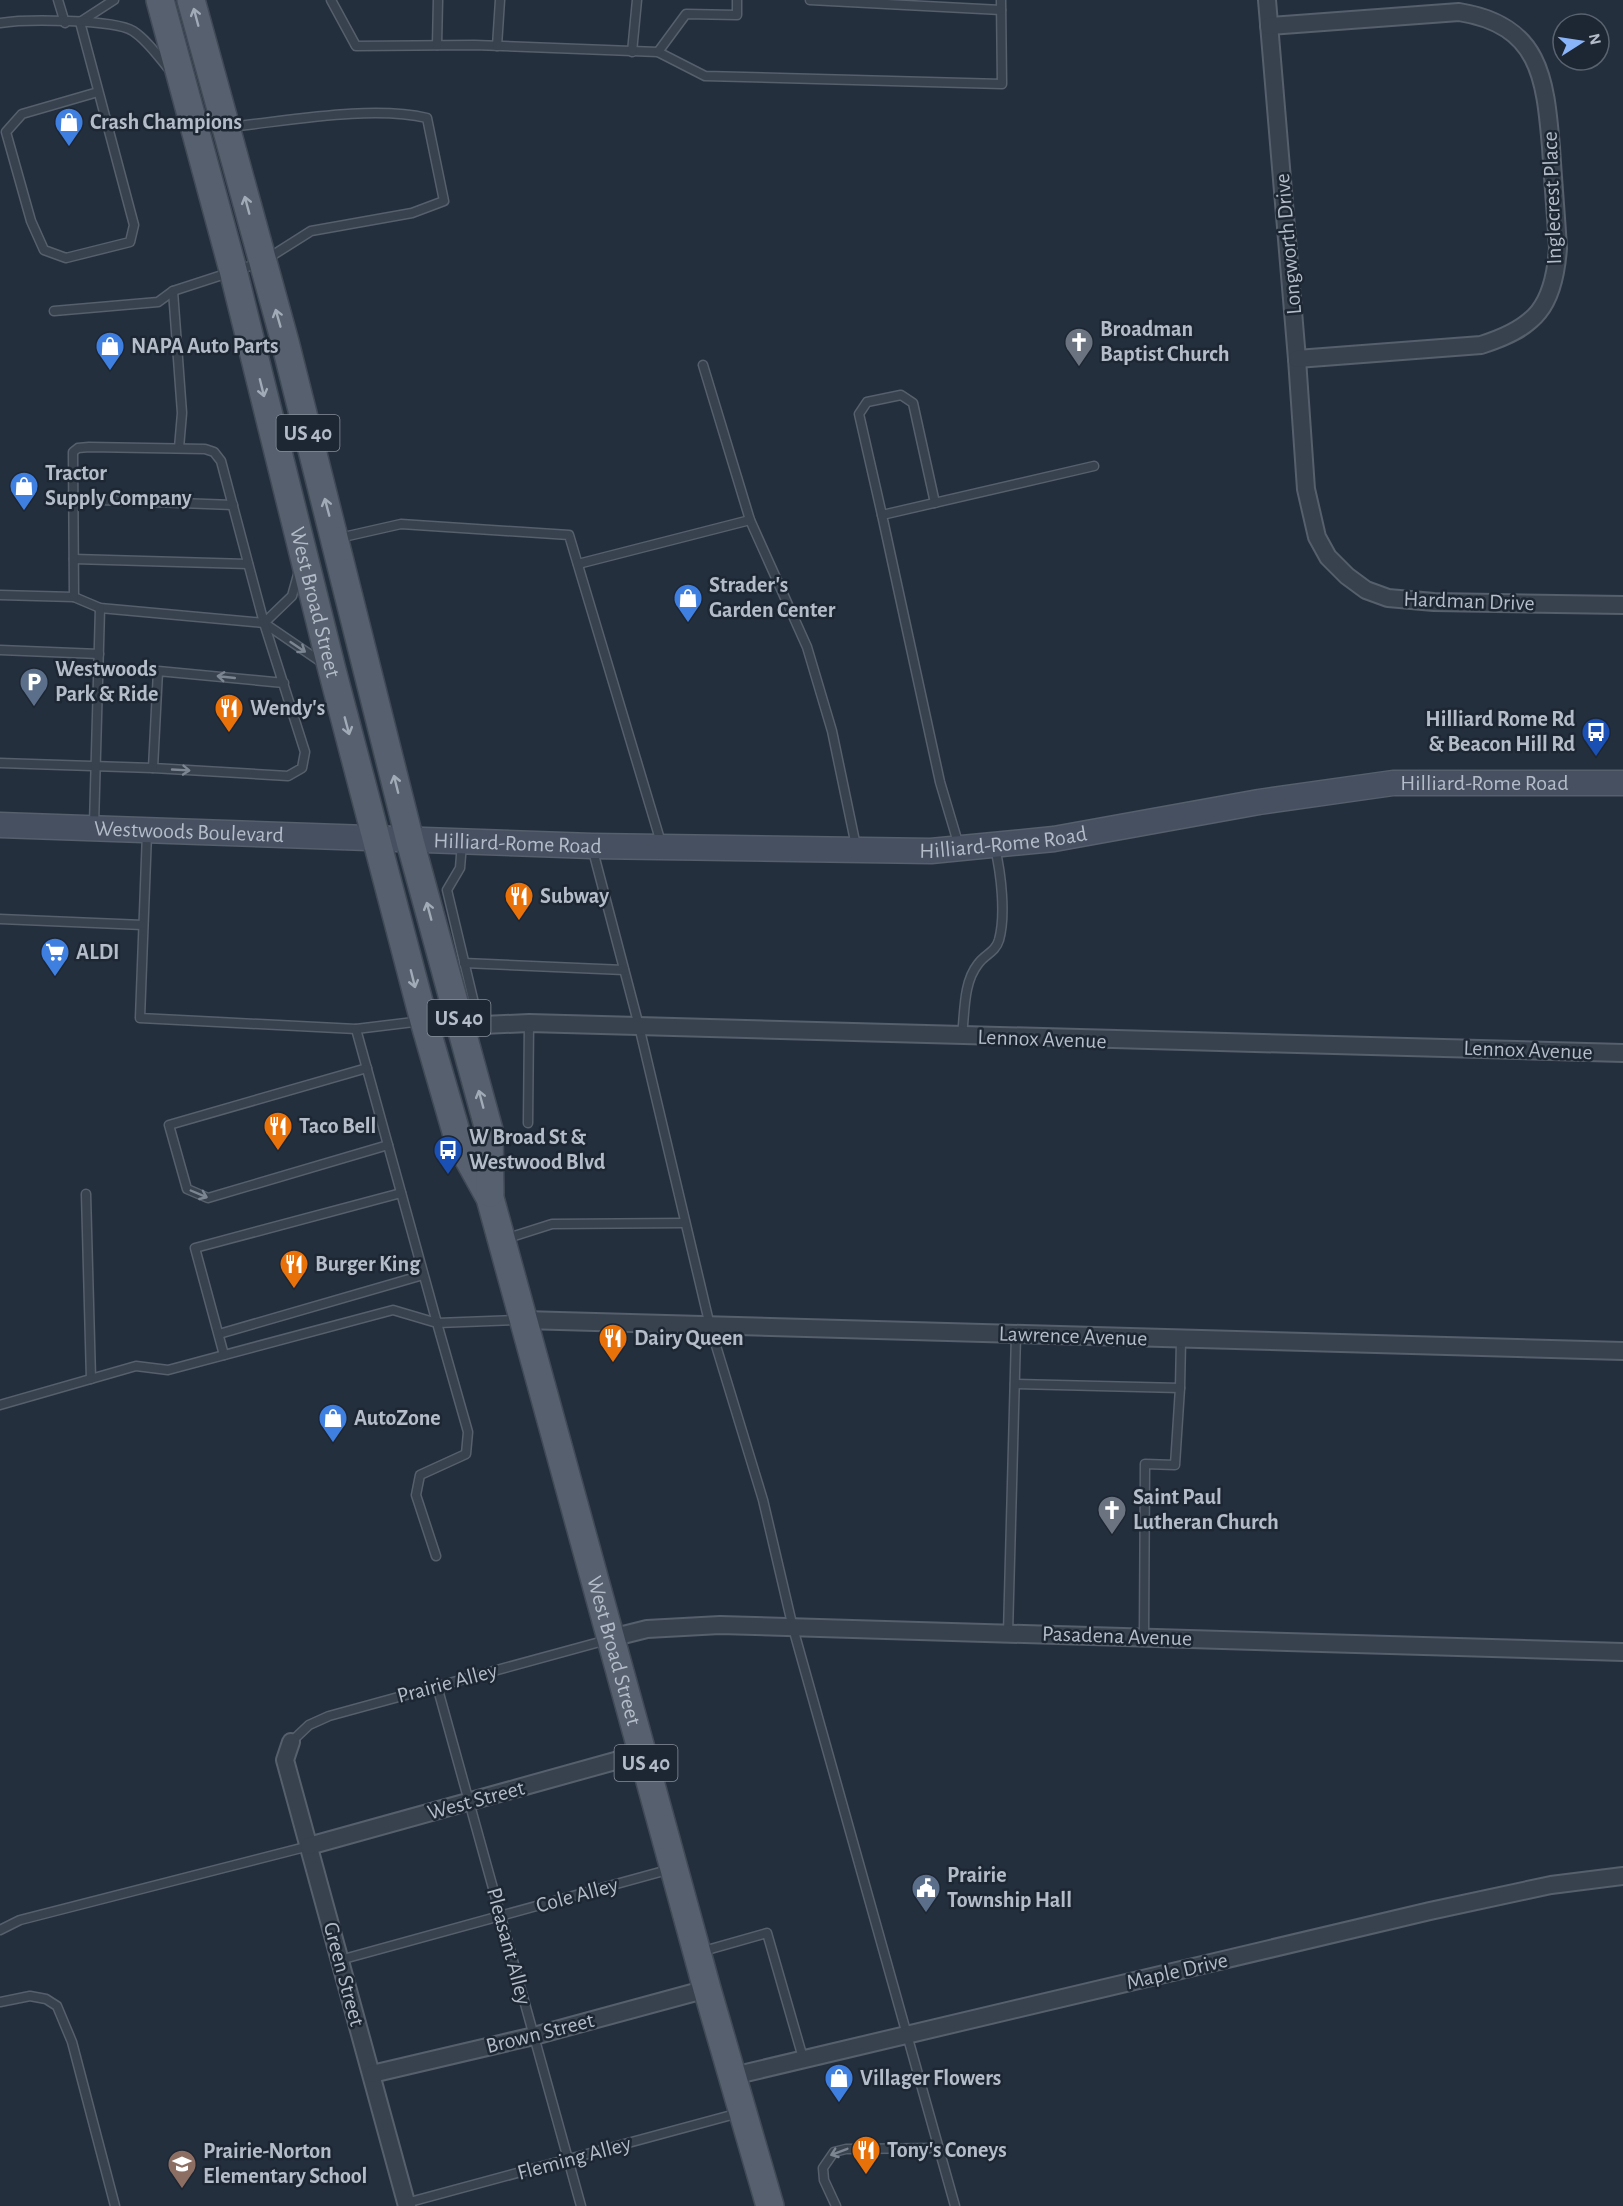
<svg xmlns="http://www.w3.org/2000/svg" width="1623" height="2206" font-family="'Alegreya Sans',sans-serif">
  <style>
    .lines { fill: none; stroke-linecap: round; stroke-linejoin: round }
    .lane-casing { stroke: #565f6c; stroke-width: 11 }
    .street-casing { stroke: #565f6c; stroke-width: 20 }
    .secondary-casing { stroke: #565f6c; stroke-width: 27 }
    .primary-casing { stroke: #414a57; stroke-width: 30 }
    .lane { stroke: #38414e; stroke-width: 8 }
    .street { stroke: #38414e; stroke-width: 16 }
    .secondary { stroke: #465061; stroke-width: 24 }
    .primary { stroke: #56606e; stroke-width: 27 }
    .oneway { stroke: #a1aab7 }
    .oneway2 { stroke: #7c8592 }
    .labels { text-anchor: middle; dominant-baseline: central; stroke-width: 5; stroke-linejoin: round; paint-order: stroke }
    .shield { fill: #1d2633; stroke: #878f9c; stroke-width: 1.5 }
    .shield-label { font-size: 21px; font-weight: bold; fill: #b4bcc9 }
    .poi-label { font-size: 22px; font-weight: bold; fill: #b4bcc9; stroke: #1d2633; text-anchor: start }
    .street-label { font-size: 22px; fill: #b4bcc9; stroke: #1d2633 }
  </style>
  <rect width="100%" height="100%" fill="#242f3e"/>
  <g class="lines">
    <g class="lane-casing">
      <g id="lane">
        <polyline points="58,0 65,23"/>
        <polyline points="331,0 356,46 474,45 658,52 705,76 1002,84 1001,0"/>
        <polyline points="810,0 1001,10"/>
        <polyline points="80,22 134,225 130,242 66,258 44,250 31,221 6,132 22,114 98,92"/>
        <polyline points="80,22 114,0"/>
        <path d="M0 23C24 19 114 19 133 31 147 40 158 56 168 68"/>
        <polyline points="437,45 438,0"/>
        <polyline points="497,46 500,0"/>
        <polyline points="632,52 637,0"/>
        <polyline points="658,52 686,14 737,15 737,0"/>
        <polyline points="173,291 182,413 179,448"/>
        <path d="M54 311 158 302 173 291 262 262 311 231 412 213 444 201 427 118C371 105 288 121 229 127"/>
        <polyline points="703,365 750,520 807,647 832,731 856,846"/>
        <polyline points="73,499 233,505"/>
        <polyline points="882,515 859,414 867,402 901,395 913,403 935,503"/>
        <polyline points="339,538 401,524 569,535 662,846"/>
        <polyline points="74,559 248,564"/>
        <polyline points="578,564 750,520"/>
        <polyline points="0,595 74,597 100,608 264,623 324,664"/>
        <polyline points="74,597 73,452 78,448 89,447 205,449 214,452 221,461 264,623 305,752 302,768 288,776 153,768 158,671 284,683"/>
        <polyline points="264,623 292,596 299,571"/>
        <polyline points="0,650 99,654"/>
        <polyline points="0,763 153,768"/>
        <polyline points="94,825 100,608"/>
        <polyline points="147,833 140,1018 356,1029 422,1021"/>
        <polyline points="462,843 460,868 447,890 479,1024"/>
        <polyline points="959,846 940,782 882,515 1094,466"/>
        <polyline points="592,847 639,1026 710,1326 763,1500 793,1628 955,2206"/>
        <polyline points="0,919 143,925"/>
        <polyline points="464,963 624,970"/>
        <polyline points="356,1029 437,1323 518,1320"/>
        <path d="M962 1035C965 1012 963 983 978 964 985 954 995 953 999 940 1006 915 1001 873 995 848"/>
        <polyline points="367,1068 169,1125 187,1189 208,1198 388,1145"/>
        <polyline points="528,1123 529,1023"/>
        <polyline points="86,1194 91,1379"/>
        <polyline points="505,1239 552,1224 685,1223"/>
        <polyline points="219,1334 423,1275"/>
        <polyline points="224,1355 195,1248 401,1193"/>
        <polyline points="1015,1384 1180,1388 1181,1340"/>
        <polyline points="0,1405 136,1366 168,1370 393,1310 437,1323 468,1432 466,1454 420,1475 416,1495 436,1556"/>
        <polyline points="1008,1633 1016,1335"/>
        <polyline points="1144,1637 1145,1464 1175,1465 1180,1388"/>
        <polyline points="437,1686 581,2206"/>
        <polyline points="291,1742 309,1725 329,1716 607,1640"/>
        <polyline points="0,1930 20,1920 309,1846"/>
        <polyline points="700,1952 767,1933 803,2058"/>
        <polyline points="340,1960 671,1869"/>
        <polyline points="0,2002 30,1996 46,1999 57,2006 72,2042 115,2206"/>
        <polyline points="406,2203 739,2113"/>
        <polyline points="836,2206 824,2180 823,2168 834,2152 846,2149 938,2148"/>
      </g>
    </g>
    <g class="street-casing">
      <g id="street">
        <polyline points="1267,0 1297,359 1306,489 1317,537 1328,557 1347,576 1366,590 1388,598 1434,602 1623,605"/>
        <path d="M1269 26 1459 12C1540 25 1545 77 1551 147 1553 181 1556 214 1558 248 1554 306 1536 328 1481 345L1297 359"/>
        <polyline points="461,1026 529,1023 1623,1053"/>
        <polyline points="524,1320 1623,1351"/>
        <polyline points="611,1638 647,1629 720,1625 1623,1652"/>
        <polyline points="291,1742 285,1760 407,2206"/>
        <polyline points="309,1846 644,1753"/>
        <polyline points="372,2074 534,2036 707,1989"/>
        <polyline points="733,2076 1430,1911 1551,1885 1623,1876"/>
      </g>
    </g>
    <g class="secondary-casing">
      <g id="secondary">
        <path id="s1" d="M0 825 592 846 931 851 1054 839 1259 802 1393 783H1623"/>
      </g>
    </g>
    <g class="primary-casing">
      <g id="primary">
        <path id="s2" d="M160 0 233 270 332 670 424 1021 459 1142 490 1198 707 1989 770 2206"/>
        <polyline points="191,0 285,342 410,841 489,1130 490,1193"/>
      </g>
    </g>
    <use href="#lane" class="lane"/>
    <use href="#street" class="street"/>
    <use href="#secondary" class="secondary"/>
    <use href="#primary" class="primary"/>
  </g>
  <defs><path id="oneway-shaft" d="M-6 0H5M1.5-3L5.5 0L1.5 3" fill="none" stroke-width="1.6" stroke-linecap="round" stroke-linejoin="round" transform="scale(1.5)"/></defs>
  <g class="oneway">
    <use href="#oneway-shaft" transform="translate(196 17) rotate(-105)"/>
    <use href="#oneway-shaft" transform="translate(247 205) rotate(-105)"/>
    <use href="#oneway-shaft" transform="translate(278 318) rotate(-106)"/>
    <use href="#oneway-shaft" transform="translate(262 388) rotate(76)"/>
    <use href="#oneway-shaft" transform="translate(327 507) rotate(-105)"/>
    <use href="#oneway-shaft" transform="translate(347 726) rotate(75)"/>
    <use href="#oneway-shaft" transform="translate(396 784) rotate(-104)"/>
    <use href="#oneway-shaft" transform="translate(429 911) rotate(-105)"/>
    <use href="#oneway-shaft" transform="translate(413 979) rotate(76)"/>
    <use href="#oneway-shaft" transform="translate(481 1099) rotate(-105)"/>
  </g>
  <g class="oneway2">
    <use href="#oneway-shaft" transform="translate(298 647) rotate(34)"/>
    <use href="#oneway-shaft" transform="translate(226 677) rotate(-174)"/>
    <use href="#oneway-shaft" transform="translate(181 770) rotate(3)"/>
    <use href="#oneway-shaft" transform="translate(199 1194) rotate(23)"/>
    <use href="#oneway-shaft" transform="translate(839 2152) rotate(159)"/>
  </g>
  <defs>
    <g id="shop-pin" transform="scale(1.5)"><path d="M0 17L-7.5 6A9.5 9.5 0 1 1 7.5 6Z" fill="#3f7fe0" stroke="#1d2633"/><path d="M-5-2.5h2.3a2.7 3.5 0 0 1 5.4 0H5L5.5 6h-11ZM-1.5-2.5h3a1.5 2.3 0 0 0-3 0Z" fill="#fff"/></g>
    <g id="church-pin" transform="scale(1.5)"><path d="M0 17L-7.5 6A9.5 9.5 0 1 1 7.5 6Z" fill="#6b7280" stroke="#1d2633"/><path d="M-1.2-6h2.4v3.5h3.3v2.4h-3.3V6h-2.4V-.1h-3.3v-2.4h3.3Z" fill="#fff"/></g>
    <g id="parking-pin" transform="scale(1.5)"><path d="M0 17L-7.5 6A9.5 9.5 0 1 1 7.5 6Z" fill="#5c6f8a" stroke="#1d2633"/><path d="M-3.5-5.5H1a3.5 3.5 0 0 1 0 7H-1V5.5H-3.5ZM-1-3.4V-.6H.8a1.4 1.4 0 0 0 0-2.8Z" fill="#fff"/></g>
    <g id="restaurant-pin" transform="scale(1.5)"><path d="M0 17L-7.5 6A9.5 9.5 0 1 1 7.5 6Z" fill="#e8710a" stroke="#1d2633"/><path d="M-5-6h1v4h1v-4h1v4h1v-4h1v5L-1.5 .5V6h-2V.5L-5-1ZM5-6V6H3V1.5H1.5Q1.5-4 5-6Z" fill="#fff"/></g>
    <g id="bus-pin" transform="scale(1.5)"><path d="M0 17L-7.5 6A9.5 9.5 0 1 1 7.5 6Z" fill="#1a4fb4" stroke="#1d2633"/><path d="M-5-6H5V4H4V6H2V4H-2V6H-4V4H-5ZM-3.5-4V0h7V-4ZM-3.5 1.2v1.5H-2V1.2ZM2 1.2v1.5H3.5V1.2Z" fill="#fff"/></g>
    <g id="supermarket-pin" transform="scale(1.5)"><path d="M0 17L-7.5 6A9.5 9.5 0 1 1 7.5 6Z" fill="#3f7fe0" stroke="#1d2633"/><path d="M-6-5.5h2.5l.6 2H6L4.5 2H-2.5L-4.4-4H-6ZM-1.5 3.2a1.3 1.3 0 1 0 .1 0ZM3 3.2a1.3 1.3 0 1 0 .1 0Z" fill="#fff"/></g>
    <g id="civic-pin" transform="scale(1.5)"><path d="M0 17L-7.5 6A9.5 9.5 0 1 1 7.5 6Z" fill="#5c6f8a" stroke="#1d2633"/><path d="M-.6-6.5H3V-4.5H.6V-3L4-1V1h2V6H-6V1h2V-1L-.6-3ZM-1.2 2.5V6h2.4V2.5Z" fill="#fff"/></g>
    <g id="school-pin" transform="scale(1.5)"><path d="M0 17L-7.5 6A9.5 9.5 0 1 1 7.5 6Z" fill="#8d6e63" stroke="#1d2633"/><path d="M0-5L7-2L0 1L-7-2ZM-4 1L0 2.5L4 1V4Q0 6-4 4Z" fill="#fff"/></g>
  </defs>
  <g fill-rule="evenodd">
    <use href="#shop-pin" x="69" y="122"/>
    <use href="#church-pin" x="1079" y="342"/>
    <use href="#shop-pin" x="110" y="346"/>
    <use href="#shop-pin" x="24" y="486"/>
    <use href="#shop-pin" x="688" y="598"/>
    <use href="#parking-pin" x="34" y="682"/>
    <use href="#restaurant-pin" x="229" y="708"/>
    <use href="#bus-pin" x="1596" y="732"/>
    <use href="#restaurant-pin" x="519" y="896"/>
    <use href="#supermarket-pin" x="55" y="952"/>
    <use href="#restaurant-pin" x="278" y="1126"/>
    <use href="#bus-pin" x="448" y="1150"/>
    <use href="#restaurant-pin" x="294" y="1264"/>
    <use href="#restaurant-pin" x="613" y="1338"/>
    <use href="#shop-pin" x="333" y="1418"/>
    <use href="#church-pin" x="1112" y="1510"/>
    <use href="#civic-pin" x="926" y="1888"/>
    <use href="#shop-pin" x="839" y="2078"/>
    <use href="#restaurant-pin" x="866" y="2150"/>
    <use href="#school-pin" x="182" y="2164"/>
  </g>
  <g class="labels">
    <g class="shield">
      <rect x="276.5" y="415" width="63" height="36" rx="4.5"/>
      <rect x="427.5" y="1000" width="63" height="36" rx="4.5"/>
      <rect x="614.5" y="1745" width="63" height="36" rx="4.5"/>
    </g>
    <g class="shield-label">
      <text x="308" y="433">US 40</text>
      <text x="459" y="1018">US 40</text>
      <text x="646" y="1763">US 40</text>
    </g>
    <g class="poi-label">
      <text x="90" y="122">Crash Champions</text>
      <text x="1100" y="329">Broadman<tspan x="1100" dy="25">Baptist Church</tspan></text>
      <text x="131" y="346">NAPA Auto Parts</text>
      <text x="45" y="473">Tractor<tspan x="45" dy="25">Supply Company</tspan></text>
      <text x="709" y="585">Strader's<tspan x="709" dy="25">Garden Center</tspan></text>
      <text x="55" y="669">Westwoods<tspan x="55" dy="25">Park &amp; Ride</tspan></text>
      <text x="250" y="708">Wendy's</text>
      <text x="1575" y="719" text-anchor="end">Hilliard Rome Rd<tspan x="1575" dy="25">&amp; Beacon Hill Rd</tspan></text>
      <text x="540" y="896">Subway</text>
      <text x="76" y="952">ALDI</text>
      <text x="299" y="1126">Taco Bell</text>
      <text x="469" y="1137">W Broad St &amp;<tspan x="469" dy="25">Westwood Blvd</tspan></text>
      <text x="315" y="1264">Burger King</text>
      <text x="634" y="1338">Dairy Queen</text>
      <text x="354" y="1418">AutoZone</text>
      <text x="1133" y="1497">Saint Paul<tspan x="1133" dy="25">Lutheran Church</tspan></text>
      <text x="947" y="1875">Prairie<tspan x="947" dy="25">Township Hall</tspan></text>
      <text x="860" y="2078">Villager Flowers</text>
      <text x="887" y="2150">Tony's Coneys</text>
      <text x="203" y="2151">Prairie-Norton<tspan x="203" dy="25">Elementary School</tspan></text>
    </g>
    <g class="street-label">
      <text transform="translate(1552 198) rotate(-92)">Inglecrest Place</text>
      <text transform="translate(1288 244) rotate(-95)">Longworth Drive</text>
      <text transform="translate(1469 601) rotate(2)">Hardman Drive</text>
      <text stroke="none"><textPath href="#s2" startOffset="622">West Broad Street</textPath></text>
      <text stroke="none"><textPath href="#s1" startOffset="1490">Hilliard-Rome Road</textPath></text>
      <text stroke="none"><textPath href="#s1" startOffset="189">Westwoods Boulevard</textPath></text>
      <text stroke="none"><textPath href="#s1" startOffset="1004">Hilliard-Rome Road</textPath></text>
      <text stroke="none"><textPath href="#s1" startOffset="518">Hilliard-Rome Road</textPath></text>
      <text transform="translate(1042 1039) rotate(2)">Lennox Avenue</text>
      <text transform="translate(1528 1050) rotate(2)">Lennox Avenue</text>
      <text transform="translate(1073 1336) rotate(2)">Lawrence Avenue</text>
      <text transform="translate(1117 1636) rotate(2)">Pasadena Avenue</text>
      <text stroke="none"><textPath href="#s2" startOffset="1714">West Broad Street</textPath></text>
      <text transform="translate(447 1683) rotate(-15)">Prairie Alley</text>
      <text transform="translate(476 1800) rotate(-15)">West Street</text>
      <text transform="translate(577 1895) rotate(-15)">Cole Alley</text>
      <text transform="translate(509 1946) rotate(75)">Pleasant Alley</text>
      <text transform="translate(1177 1971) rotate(-13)">Maple Drive</text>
      <text transform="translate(344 1974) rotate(75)">Green Street</text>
      <text transform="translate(540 2033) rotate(-14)">Brown Street</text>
      <text transform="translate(574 2158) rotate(-15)">Fleming Alley</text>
    </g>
  </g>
  <g transform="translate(1581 42) rotate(78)"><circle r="28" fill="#1d2633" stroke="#59626f" stroke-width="1.5"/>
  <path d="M0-4.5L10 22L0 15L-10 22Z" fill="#8ab4f8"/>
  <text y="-9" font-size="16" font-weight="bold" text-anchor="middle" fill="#b4bcc9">N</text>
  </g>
</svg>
